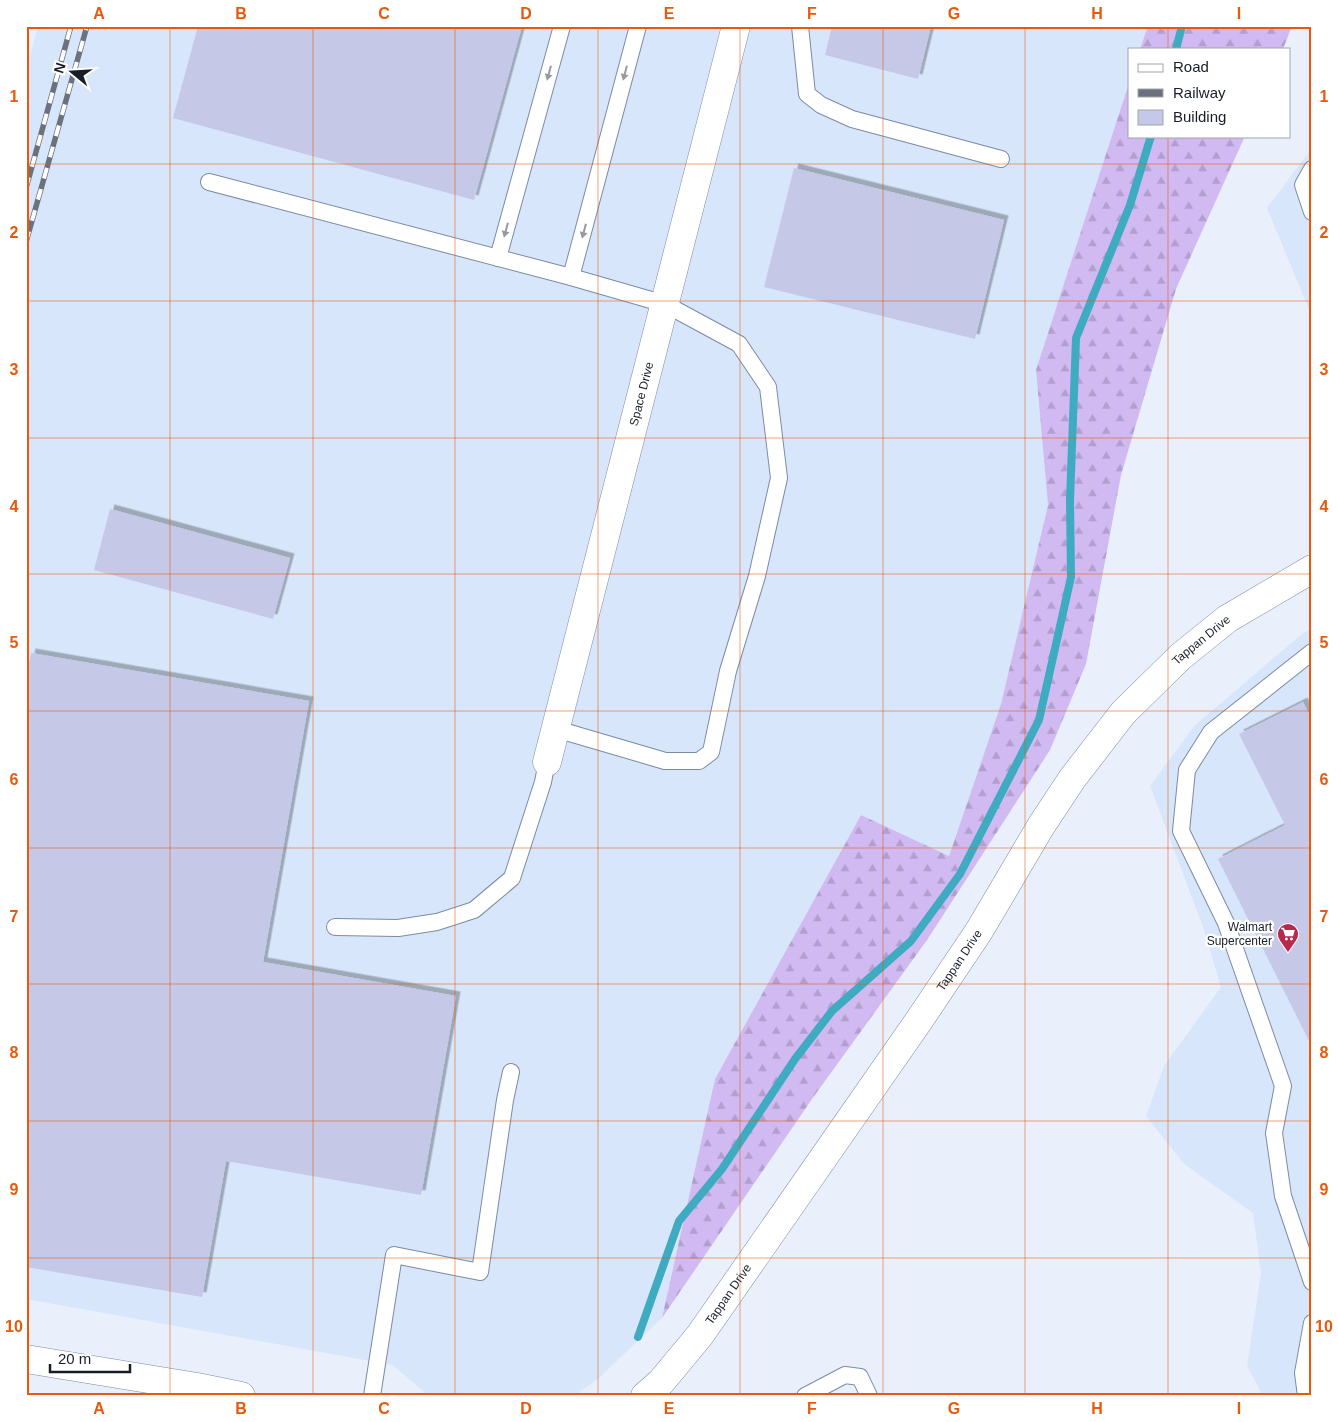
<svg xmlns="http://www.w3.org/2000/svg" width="1338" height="1422" font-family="Arial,sans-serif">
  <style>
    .built { fill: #d8e6fb }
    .forest { fill: url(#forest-firs) }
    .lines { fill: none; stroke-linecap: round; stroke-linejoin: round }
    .stream { stroke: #3eabc0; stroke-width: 8 }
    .building { fill: #c5c8e6; filter: url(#shadow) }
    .lane-casing { stroke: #7a8ba4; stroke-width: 18 }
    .street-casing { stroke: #7a8ba4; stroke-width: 29 }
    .lane { stroke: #fff; stroke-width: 16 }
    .street { stroke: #fff; stroke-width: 28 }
    .rail-casing { stroke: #6b727c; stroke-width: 5.5 }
    .rail { stroke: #fff; stroke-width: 4; stroke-dasharray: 11; stroke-linecap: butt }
    .oneway { fill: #979a9e }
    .grid { fill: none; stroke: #e8590c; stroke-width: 1; stroke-opacity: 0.55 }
    .labels { text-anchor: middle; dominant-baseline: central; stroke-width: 4.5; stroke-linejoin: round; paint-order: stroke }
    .street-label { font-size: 12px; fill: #171e28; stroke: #fff }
    .poi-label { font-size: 12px; fill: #171e28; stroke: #fff; text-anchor: end }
    .neatline { fill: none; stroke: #e8590c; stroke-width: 2 }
    .grid-label { font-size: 16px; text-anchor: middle; font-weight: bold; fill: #e8590c }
  </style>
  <defs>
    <pattern id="forest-firs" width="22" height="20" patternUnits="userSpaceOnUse" patternTransform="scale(1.25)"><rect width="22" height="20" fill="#d1b9f1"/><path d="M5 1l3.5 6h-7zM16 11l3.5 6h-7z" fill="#b39fcf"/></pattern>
    <filter id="shadow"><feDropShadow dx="4.5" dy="-4.5" stdDeviation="0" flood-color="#0004"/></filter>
  </defs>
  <rect width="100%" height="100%" fill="#e9f0fb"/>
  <g class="built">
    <polygon points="38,26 1148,26 1140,49 1129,49 1129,83 1036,370 1048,505 1001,704 949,856 861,815 715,1079 662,1318 598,1379 573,1396 429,1396 392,1365 26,1299 26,70"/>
    <polygon points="1312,148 1312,317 1267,208"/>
    <polygon points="1312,628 1312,1396 1263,1396 1247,1366 1261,1273 1253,1213 1184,1164 1146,1116 1164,1066 1221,987 1204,930 1150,786 1195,725 1303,633"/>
  </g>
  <g class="forest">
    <polygon points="1148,26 1292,26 1283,49 1140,49"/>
    <polygon points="1129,83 1129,136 1245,136 1176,289 1121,475 1086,664 1050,750 927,940 812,1099 662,1318 715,1079 861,815 949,856 1001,704 1048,505 1036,370"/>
  </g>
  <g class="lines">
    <g class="stream">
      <polyline points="1176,49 1182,26"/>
      <polyline points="638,1337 679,1221 722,1169 795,1059 832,1011 911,941 960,874 1039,720 1071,577 1070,500 1076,338 1130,205 1151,136"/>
    </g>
  </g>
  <g class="building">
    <polygon points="198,26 522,26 474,200 173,118"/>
    <polygon points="832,26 931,26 918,79 825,55"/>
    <polygon points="794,168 1004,220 975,339 764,287"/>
    <polygon points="110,509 290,558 273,619 94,570"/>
    <polygon points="31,653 309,701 263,962 456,996 421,1195 226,1161 202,1297 26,1267 26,678"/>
    <polygon points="1303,702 1312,720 1312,1047 1218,859 1285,825 1239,734"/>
  </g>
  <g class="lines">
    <g class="lane-casing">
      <g id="lane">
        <polyline points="800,26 807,94 821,105 852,119 1001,159"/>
        <polyline points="1312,169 1303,185 1312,212"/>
        <polyline points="209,182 571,277 665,304 739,344 768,387 779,478 757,576 728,671 711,752 699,761 665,761 556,729"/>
        <polyline points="498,258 562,26"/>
        <polyline points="571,277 638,26"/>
        <polyline points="1312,652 1211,732 1187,770 1181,831 1226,923 1283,1086 1274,1133 1283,1196 1312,1282"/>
        <polyline points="335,927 398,928 437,922 474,910 512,878 543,782 547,762"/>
        <polyline points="372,1396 394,1255 480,1272 505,1100 511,1072"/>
        <polyline points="805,1396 845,1375 860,1377 869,1396"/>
        <polyline points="1306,1396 1303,1373 1312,1323"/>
      </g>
    </g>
    <g class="street-casing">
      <g id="street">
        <path id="s1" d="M547 762 736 26"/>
        <polyline points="26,1359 197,1387 241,1396"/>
        <path id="s2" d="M645 1396 661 1382 700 1335 920 1019 979 931 1041 826 1072 779 1123 713 1180 657 1227 619 1312 569"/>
      </g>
    </g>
    <use href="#lane" class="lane"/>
    <use href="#street" class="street"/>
    <g class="rail-casing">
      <g id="rail">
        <polyline points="26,188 71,26"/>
        <polyline points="26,242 87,26"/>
      </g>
    </g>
    <use href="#rail" class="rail"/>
  </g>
  <defs><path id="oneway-solid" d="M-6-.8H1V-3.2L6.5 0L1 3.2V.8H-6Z" transform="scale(1.25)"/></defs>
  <g class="oneway">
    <use href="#oneway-solid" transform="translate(549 73) rotate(105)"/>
    <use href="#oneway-solid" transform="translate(625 73) rotate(105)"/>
    <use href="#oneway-solid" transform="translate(506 230) rotate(105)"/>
    <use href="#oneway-solid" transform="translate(584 231) rotate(105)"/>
  </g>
  <path class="grid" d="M170 26V1396M313 26V1396M455 26V1396M598 26V1396M740 26V1396M883 26V1396M1025 26V1396M1168 26V49M1168 136V1396M26 164H1312M26 301H1312M26 438H1312M26 574H1312M26 711H1312M26 848H1312M26 984H1312M26 1121H1312M26 1258H1312"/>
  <defs>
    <g id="supermarket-pin" transform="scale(1.125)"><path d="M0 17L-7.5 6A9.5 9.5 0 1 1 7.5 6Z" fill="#b9294c" stroke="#fff"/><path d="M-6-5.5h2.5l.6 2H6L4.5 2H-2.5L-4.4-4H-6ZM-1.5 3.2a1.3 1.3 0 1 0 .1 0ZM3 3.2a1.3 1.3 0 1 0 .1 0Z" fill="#fff"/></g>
  </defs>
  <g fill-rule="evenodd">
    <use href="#supermarket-pin" x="1288" y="934"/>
  </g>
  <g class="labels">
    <g class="street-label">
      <text stroke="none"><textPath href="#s1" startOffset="380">Space Drive</textPath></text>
      <text stroke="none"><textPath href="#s2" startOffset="942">Tappan Drive</textPath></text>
      <text stroke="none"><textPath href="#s2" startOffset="538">Tappan Drive</textPath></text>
      <text stroke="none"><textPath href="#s2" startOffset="132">Tappan Drive</textPath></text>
    </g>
    <g class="poi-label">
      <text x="1272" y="927">Walmart<tspan x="1272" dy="14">Supercenter</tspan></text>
    </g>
  </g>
  <rect width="1338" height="1422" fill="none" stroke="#ffffff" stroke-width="55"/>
  <rect x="1128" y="48" width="162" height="90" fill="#ffffff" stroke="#a2a5a9"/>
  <rect x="1138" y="64" width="25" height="8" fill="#ffffff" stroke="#a2a5a9"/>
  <text x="1173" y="72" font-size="15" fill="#171e28">Road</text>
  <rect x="1138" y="89" width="25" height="8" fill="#6b727c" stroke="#a2a5a9"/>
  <text x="1173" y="98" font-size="15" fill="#171e28">Railway</text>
  <rect x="1138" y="110" width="25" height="15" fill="#c5c8e6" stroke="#a2a5a9"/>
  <text x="1173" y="122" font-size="15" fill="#171e28">Building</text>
  <g transform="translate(72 72) rotate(288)" stroke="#ffffff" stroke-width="4" paint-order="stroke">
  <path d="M0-4L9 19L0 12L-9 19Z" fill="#171e28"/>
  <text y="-8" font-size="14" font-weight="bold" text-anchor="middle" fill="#171e28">N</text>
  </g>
  <path d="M50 1364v8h80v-8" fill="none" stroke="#171e28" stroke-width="2.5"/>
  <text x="58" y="1364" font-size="15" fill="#171e28" stroke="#ffffff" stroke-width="4" paint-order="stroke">20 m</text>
  <rect x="28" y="28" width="1282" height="1366" class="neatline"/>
  <g class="grid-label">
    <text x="99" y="19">A</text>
    <text x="241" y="19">B</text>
    <text x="384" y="19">C</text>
    <text x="526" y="19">D</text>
    <text x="669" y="19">E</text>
    <text x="812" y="19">F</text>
    <text x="954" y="19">G</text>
    <text x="1097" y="19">H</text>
    <text x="1239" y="19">I</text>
    <text x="14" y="102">1</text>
    <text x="1324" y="102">1</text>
    <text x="14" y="238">2</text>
    <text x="1324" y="238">2</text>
    <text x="14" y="375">3</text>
    <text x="1324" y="375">3</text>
    <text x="14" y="512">4</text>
    <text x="1324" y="512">4</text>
    <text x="14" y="648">5</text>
    <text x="1324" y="648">5</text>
    <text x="14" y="785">6</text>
    <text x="1324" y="785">6</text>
    <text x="14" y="922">7</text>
    <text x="1324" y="922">7</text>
    <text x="14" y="1058">8</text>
    <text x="1324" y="1058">8</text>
    <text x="14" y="1195">9</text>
    <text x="1324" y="1195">9</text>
    <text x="14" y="1332">10</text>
    <text x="1324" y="1332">10</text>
    <text x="99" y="1414">A</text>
    <text x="241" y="1414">B</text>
    <text x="384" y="1414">C</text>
    <text x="526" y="1414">D</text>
    <text x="669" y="1414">E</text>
    <text x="812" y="1414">F</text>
    <text x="954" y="1414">G</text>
    <text x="1097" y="1414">H</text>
    <text x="1239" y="1414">I</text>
  </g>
</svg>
